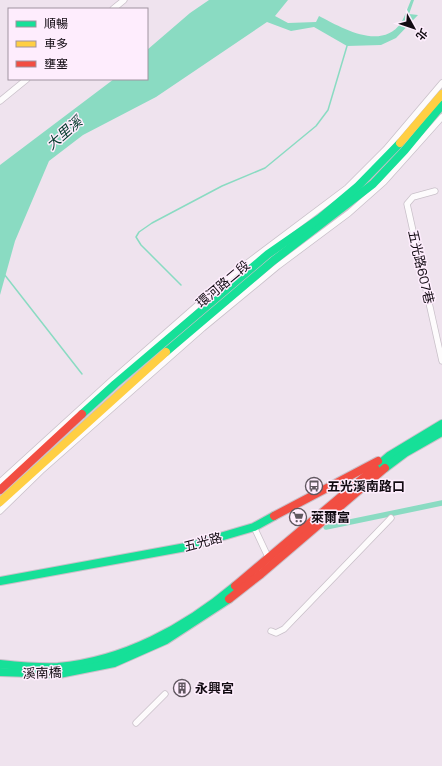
<svg xmlns="http://www.w3.org/2000/svg" width="442" height="766" font-family="'Space Grotesk','Noto Sans TC',sans-serif">
  <style>
    .water { fill: #8adbc2 }
    .lines { fill: none; stroke-linecap: round; stroke-linejoin: round }
    .stream { stroke: #8adbc2; stroke-width: 1.5 }
    .canal { stroke: #8adbc2; stroke-width: 5.5 }
    .street-casing { stroke: #c9c0c9; stroke-width: 7 }
    .fast-casing { stroke: #c9c0c9; stroke-width: 10 }
    .slow-casing { stroke: #c9c0c9; stroke-width: 10 }
    .jam-casing { stroke: #c9c0c9; stroke-width: 10 }
    .street { stroke: #fdfbfc; stroke-width: 5.5 }
    .fast { stroke: #16e098; stroke-width: 8 }
    .slow { stroke: #ffcf43; stroke-width: 8 }
    .jam { stroke: #f24e42; stroke-width: 8 }
    .labels { text-anchor: middle; dominant-baseline: central; stroke-width: 3; stroke-linejoin: round; paint-order: stroke }
    .street-label { font-size: 13px; fill: #120b12; stroke: #feedfd }
    .poi-label { font-size: 13px; font-weight: bold; fill: #120b12; stroke: #feedfd; text-anchor: start }
    .water-label { font-size: 14px; font-style: italic; fill: #023a2b; stroke: #feedfd }
  </style>
  <rect width="100%" height="100%" fill="#efe3ee"/>
  <path class="water" d="M209 0H288L275 16 288 23 316 22 319 16C342 28 381 51 401 23 405 16 408 7 411 0H414L409 14 418 15 396 38 381 45 347 46 314 27 291 31 267 22 156 97 83 135 49 161 15 241 0 295V165L114 79H147V50L190 13Z"/>
  <g class="lines">
    <g class="stream">
      <polyline points="4,274 82,374"/>
      <polyline points="181,285 141,245 136,237 139,232 152,223 222,186 265,168 316,126 328,110 347,46"/>
    </g>
    <polyline class="canal" points="326,527 442,503"/>
    <g class="street-casing">
      <g id="street">
        <polyline points="113,9 124,0"/>
        <polyline points="0,101 27,79"/>
        <polyline points="435,191 413,197 407,204 442,361"/>
        <polyline points="0,482 113,379 234,273 347,188 386,149 442,83"/>
        <polyline points="0,511 41,471 203,328 278,266 349,213 384,182 442,117"/>
        <polyline points="254,527 269,559"/>
        <polyline points="271,631 276,633 284,629 391,518"/>
        <polyline points="136,723 165,694"/>
      </g>
    </g>
    <g class="fast-casing">
      <g id="fast">
        <polyline points="166,352 273,261 373,184 405,150 442,105"/>
        <polyline points="82,414 115,384 268,254 320,218 358,186 400,143"/>
        <polyline points="375,468 389,456 442,424"/>
        <polyline points="385,468 405,453 442,432"/>
        <polyline points="0,581 186,547 254,527 274,516"/>
        <path d="M0 664C19 666 38 668 58 667 124 661 185 628 235 586"/>
        <polyline points="0,672 59,674 114,663 166,640 229,599"/>
      </g>
    </g>
    <g class="slow-casing">
      <g id="slow">
        <polyline points="400,143 442,94"/>
        <polyline points="0,502 166,352"/>
      </g>
    </g>
    <g class="jam-casing">
      <g id="jam">
        <polyline points="0,490 82,414"/>
        <polyline points="274,516 378,461"/>
        <polyline points="235,586 375,468"/>
        <polyline points="229,599 261,574 385,468"/>
      </g>
    </g>
    <use href="#street" class="street"/>
    <use href="#fast" class="fast"/>
    <use href="#slow" class="slow"/>
    <use href="#jam" class="jam"/>
  </g>
  <defs>
    <g id="bus-ring" transform="scale(0.9)"><circle r="9.5" fill="#feedfd" stroke="#5f575f" stroke-width="1.5"/><path d="M-5-6H5V4H4V6H2V4H-2V6H-4V4H-5ZM-3.5-4V0h7V-4ZM-3.5 1.2v1.5H-2V1.2ZM2 1.2v1.5H3.5V1.2Z" fill="#5f575f"/></g>
    <g id="supermarket-ring" transform="scale(0.9)"><circle r="9.5" fill="#feedfd" stroke="#5f575f" stroke-width="1.5"/><path d="M-6-5.5h2.5l.6 2H6L4.5 2H-2.5L-4.4-4H-6ZM-1.5 3.2a1.3 1.3 0 1 0 .1 0ZM3 3.2a1.3 1.3 0 1 0 .1 0Z" fill="#5f575f"/></g>
    <g id="building-ring" transform="scale(0.9)"><circle r="9.5" fill="#feedfd" stroke="#5f575f" stroke-width="1.5"/><path d="M-4-6H4V6H1V3H-1V6H-4ZM-2.5-4.3h1.7v1.8h-1.7ZM.8-4.3h1.7v1.8H.8ZM-2.5-1h1.7V.8h-1.7ZM.8-1h1.7V.8H.8Z" fill="#5f575f"/></g>
  </defs>
  <g fill-rule="evenodd">
    <use href="#bus-ring" x="314" y="486"/>
    <use href="#supermarket-ring" x="298" y="517"/>
    <use href="#building-ring" x="182" y="688"/>
  </g>
  <g class="labels">
    <g class="street-label">
      <text transform="translate(421 267) rotate(77)">五光路607巷</text>
      <text transform="translate(223 284) rotate(-40)">環河路二段</text>
      <text transform="translate(203 542) rotate(-15)">五光路</text>
      <text transform="translate(42 673) rotate(-2)">溪南橋</text>
    </g>
    <g class="poi-label">
      <text x="327" y="486">五光溪南路口</text>
      <text x="311" y="517">萊爾富</text>
      <text x="195" y="688">永興宮</text>
    </g>
    <g class="water-label">
      <text transform="translate(64 133) rotate(-41)">大里溪</text>
    </g>
  </g>
  <rect x="8" y="8" width="140" height="72" fill="#feedfd" stroke="#a0939f"/>
  <rect x="16" y="21" width="20" height="6" fill="#16e098" stroke="#a0939f"/>
  <text x="44" y="28" font-size="12" fill="#120b12">順暢</text>
  <rect x="16" y="41" width="20" height="6" fill="#ffcf43" stroke="#a0939f"/>
  <text x="44" y="48" font-size="12" fill="#120b12">車多</text>
  <rect x="16" y="61" width="20" height="6" fill="#f24e42" stroke="#a0939f"/>
  <text x="44" y="68" font-size="12" fill="#120b12">壅塞</text>
  <g transform="translate(414 28) rotate(130)" stroke="#feedfd" stroke-width="3" paint-order="stroke">
  <path d="M0-3L7 15L0 10L-7 15Z" fill="#120b12"/>
  <text y="-6" font-size="11" font-weight="bold" text-anchor="middle" fill="#120b12">北</text>
  </g>
</svg>
